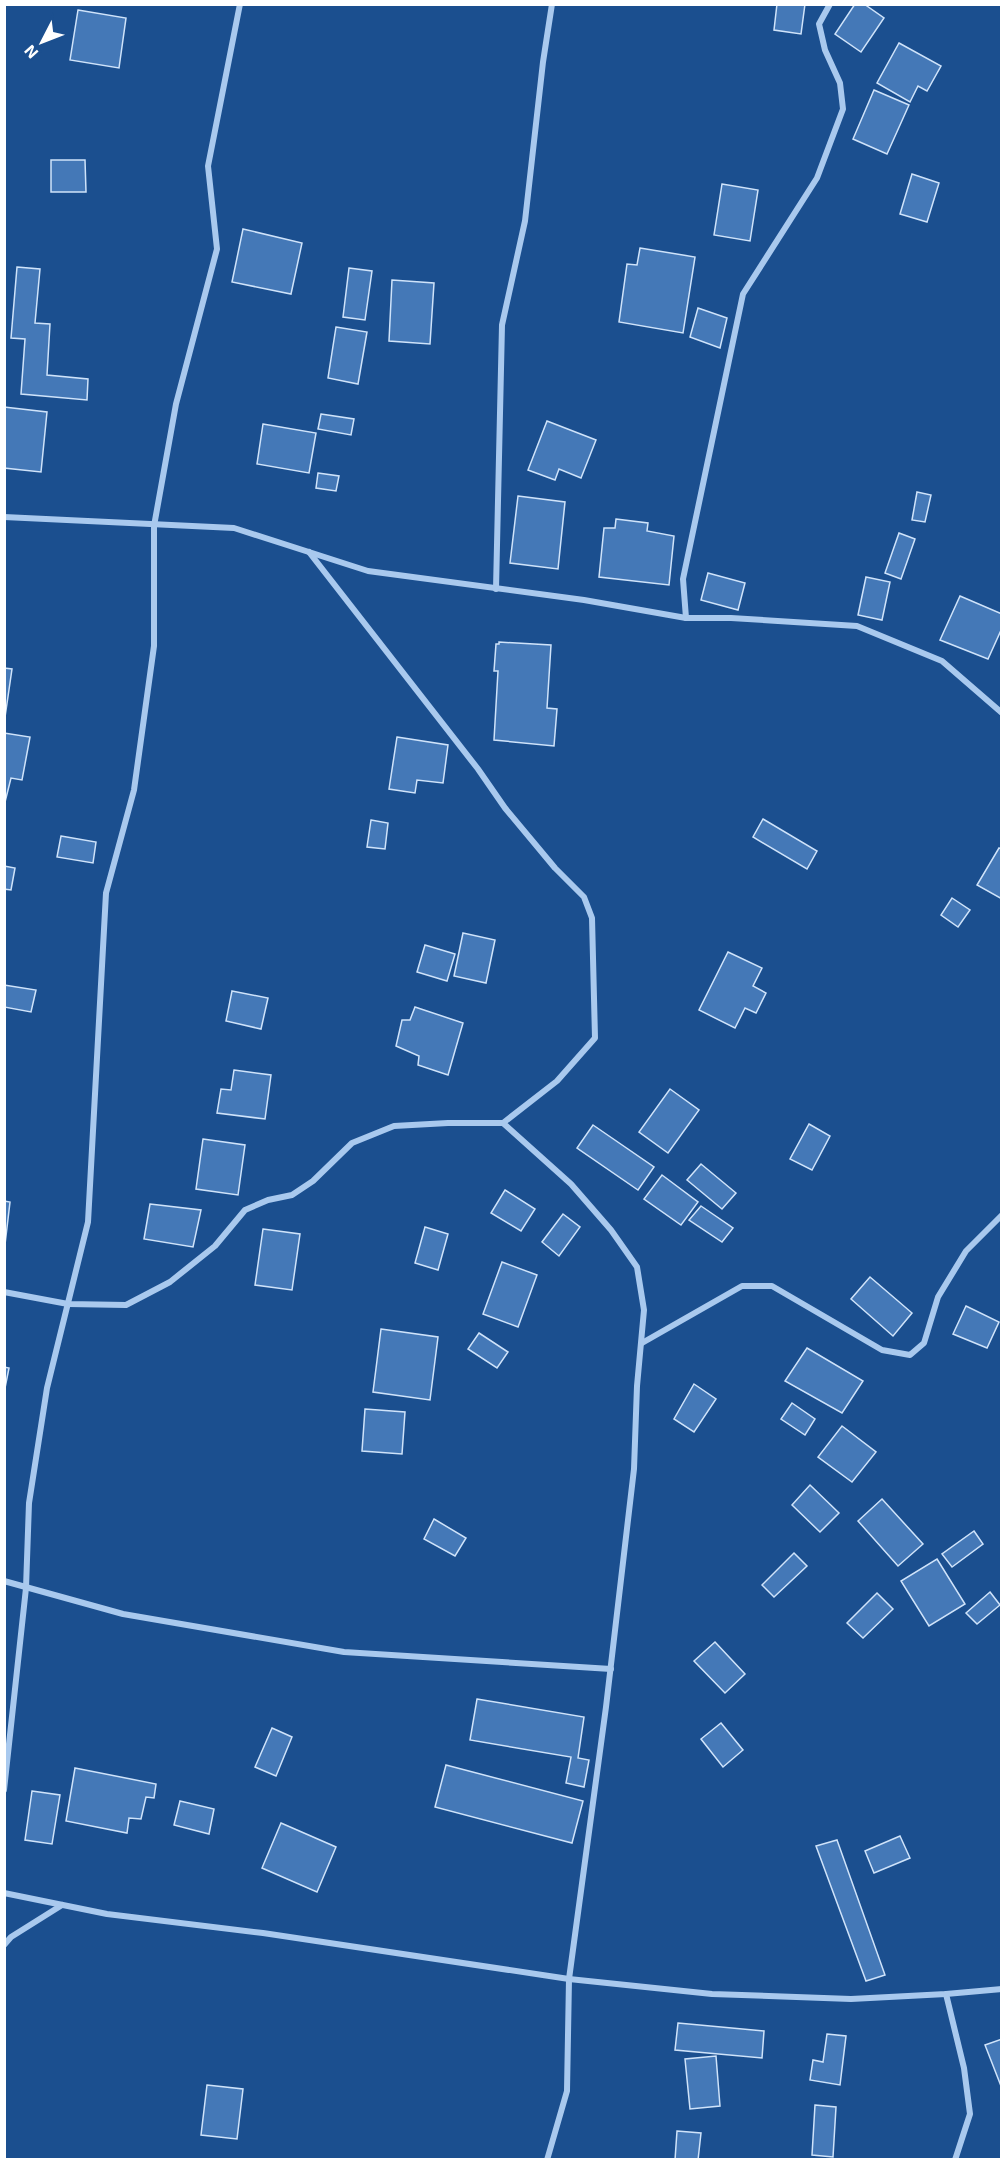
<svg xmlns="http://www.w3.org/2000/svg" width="1006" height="2164" font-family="'Exo 2',sans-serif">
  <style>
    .building { fill: #4478b7; stroke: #cfe3fa; stroke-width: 1.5 }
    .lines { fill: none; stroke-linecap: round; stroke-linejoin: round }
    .street { stroke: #a9c9ee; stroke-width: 6 }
  </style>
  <rect width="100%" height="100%" fill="#1b4f8f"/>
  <g class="building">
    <polygon points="777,4 805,4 801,34 774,30"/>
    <polygon points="855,4 864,4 884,18 861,52 835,34"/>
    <polygon points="78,10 126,18 119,68 70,60"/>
    <polygon points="899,43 941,66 927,91 918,86 910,102 877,83"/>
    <polygon points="874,90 909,105 887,154 853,139"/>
    <polygon points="51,160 85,160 86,192 51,192"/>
    <polygon points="912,174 939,183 927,222 900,214"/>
    <polygon points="722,184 758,190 750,241 714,235"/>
    <polygon points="243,229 302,243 291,294 232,282"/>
    <polygon points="640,248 695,257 683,333 619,322 627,264 637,265"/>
    <polygon points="17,267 40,269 35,323 50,324 47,375 88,379 87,400 21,394 25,339 11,338"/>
    <polygon points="349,268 372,271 365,320 343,317"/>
    <polygon points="392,280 434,283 430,344 389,341"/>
    <polygon points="698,308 727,318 720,348 690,337"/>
    <polygon points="336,327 367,332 358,384 328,378"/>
    <polygon points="4,407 47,412 41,472 4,468"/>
    <polygon points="321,414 354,419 351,435 318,429"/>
    <polygon points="547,421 596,440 581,478 559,469 555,480 528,470"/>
    <polygon points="263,424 316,433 309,473 257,464"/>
    <polygon points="318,473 339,476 336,491 316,488"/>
    <polygon points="917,492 931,495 925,522 912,520"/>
    <polygon points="518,496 565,502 558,569 510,563"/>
    <polygon points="616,519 648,523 647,531 674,536 669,585 599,577 604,528 615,528"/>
    <polygon points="899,533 915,539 901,579 885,573"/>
    <polygon points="708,573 745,583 738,610 701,600"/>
    <polygon points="866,577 890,582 882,620 858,615"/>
    <polygon points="960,596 1002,614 1002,628 988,659 940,640"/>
    <polygon points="499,642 551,645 547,708 557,709 554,746 494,740 498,671 494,671 496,644 499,644"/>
    <polygon points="4,668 12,669 4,724"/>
    <polygon points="4,733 30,737 22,780 11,778 5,802"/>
    <polygon points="397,737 448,745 443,783 417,780 415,793 389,789"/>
    <polygon points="763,819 817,851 807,869 753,837"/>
    <polygon points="371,820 388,823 385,849 367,847"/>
    <polygon points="61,836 96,842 93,863 57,857"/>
    <polygon points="999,848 1002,849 1002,899 977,885"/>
    <polygon points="4,866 15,868 11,890 4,889"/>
    <polygon points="952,898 970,910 958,927 941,915"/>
    <polygon points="463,933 495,940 486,983 454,976"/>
    <polygon points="425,945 455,954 447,981 417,972"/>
    <polygon points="728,952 762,968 753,986 766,993 756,1013 745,1008 735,1028 699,1010"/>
    <polygon points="4,985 36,990 31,1012 4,1007"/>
    <polygon points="232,991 268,998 261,1029 226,1021"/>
    <polygon points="415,1007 463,1023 448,1075 418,1065 419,1056 396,1046 402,1020 410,1020"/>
    <polygon points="234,1070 271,1075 265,1119 217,1113 221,1089 231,1090"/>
    <polygon points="670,1089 699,1110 668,1153 639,1132"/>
    <polygon points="809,1124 830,1136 812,1170 790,1159"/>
    <polygon points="593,1125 654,1167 638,1190 577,1148"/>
    <polygon points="203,1139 245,1145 238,1195 196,1189"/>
    <polygon points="701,1164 736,1193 722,1209 687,1180"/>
    <polygon points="662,1175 698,1202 681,1225 644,1199"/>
    <polygon points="505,1190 535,1209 521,1231 491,1213"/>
    <polygon points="4,1201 10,1202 4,1253"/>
    <polygon points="150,1204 201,1210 193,1247 144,1239"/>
    <polygon points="701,1206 733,1228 722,1242 689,1220"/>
    <polygon points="563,1214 580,1227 559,1256 542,1242"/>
    <polygon points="425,1227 448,1234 438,1270 415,1263"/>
    <polygon points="263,1229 300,1234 292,1290 255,1285"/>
    <polygon points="502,1262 537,1275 518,1327 483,1314"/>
    <polygon points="870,1277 912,1313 893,1336 851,1299"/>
    <polygon points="966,1306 999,1322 987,1348 953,1334"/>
    <polygon points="381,1329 438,1337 430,1400 373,1392"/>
    <polygon points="479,1333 508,1352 497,1368 468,1349"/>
    <polygon points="807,1348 863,1381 842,1413 785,1381"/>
    <polygon points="4,1367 9,1368 4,1393"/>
    <polygon points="694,1384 716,1399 694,1432 674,1419"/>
    <polygon points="792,1403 815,1419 805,1435 781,1419"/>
    <polygon points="365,1409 405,1412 402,1454 362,1451"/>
    <polygon points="842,1426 876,1452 852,1482 818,1457"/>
    <polygon points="810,1485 839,1513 820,1532 792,1505"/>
    <polygon points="882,1499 923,1544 898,1566 858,1521"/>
    <polygon points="434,1519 466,1538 455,1556 424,1539"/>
    <polygon points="974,1531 983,1544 952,1567 942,1554"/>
    <polygon points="794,1553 807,1566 774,1597 762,1585"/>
    <polygon points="937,1559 965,1604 929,1626 901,1581"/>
    <polygon points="990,1592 1000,1605 977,1624 966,1613"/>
    <polygon points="877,1593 893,1609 863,1638 847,1623"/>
    <polygon points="715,1642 745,1674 725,1693 694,1661"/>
    <polygon points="477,1699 584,1717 578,1758 589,1760 584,1787 566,1783 571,1757 470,1740"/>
    <polygon points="721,1723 743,1750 723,1767 701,1739"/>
    <polygon points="272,1728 292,1737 276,1776 255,1767"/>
    <polygon points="446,1765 583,1801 572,1843 435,1807"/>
    <polygon points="75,1768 156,1784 154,1798 146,1797 141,1819 129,1818 127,1833 66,1821"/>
    <polygon points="32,1791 60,1795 52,1844 25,1840"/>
    <polygon points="180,1801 214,1809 209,1834 174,1825"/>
    <polygon points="281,1823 336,1847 317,1892 262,1868"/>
    <polygon points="900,1836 910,1858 874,1873 865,1851"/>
    <polygon points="837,1840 885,1975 866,1981 816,1846"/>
    <polygon points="678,2023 764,2031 762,2058 675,2050"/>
    <polygon points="827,2034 846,2036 840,2085 810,2080 813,2060 823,2062"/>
    <polygon points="1002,2039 1002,2086 1001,2086 985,2045"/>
    <polygon points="716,2056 720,2106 690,2109 685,2059"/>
    <polygon points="207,2085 243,2089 237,2139 201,2135"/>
    <polygon points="815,2105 836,2107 833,2157 812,2155"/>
    <polygon points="677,2131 701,2133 698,2160 675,2160"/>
  </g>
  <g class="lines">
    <g class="street">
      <polyline points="4,517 234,528 368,571 584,600 686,618 731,618 857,626 942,661 1002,713"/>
      <polyline points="309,552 478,769 505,808 555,868 584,897 592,918 595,1038 557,1081 503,1123 571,1184 611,1230 637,1267 644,1310 637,1386 634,1469 606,1707 569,1979 567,2091 547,2160"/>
      <polyline points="496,589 502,325 525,221 543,62 552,4"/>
      <polyline points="686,618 683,579 743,294 817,178 843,109 840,83 825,50 819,24 830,4"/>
      <polyline points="4,1292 68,1304 126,1305 170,1282 215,1246 245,1210 268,1200 292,1195 313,1181 352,1143 394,1126 448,1123 503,1123"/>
      <polyline points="642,1343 742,1286 772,1286 882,1350 910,1355 924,1343 938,1297 966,1251 1002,1215"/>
      <polyline points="4,1581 123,1614 344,1652 611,1669"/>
      <polyline points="4,1790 26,1588 29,1503 47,1388 88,1222 106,893 134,790 154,646 154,526 176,404 217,249 208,166 240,4"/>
      <polyline points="4,1893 107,1914 263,1933 569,1979 712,1994 851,1999 946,1994 1002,1989"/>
      <polyline points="4,1945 11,1937 62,1905"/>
      <polyline points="946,1994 964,2068 970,2114 955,2160"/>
    </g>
  </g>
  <rect width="1006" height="2164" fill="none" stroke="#ffffff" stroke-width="12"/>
  <g transform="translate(42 42) rotate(228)" stroke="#1b4f8f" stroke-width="4.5" paint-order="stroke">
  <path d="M0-4.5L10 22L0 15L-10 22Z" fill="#ffffff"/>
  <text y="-9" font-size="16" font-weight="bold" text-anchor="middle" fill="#ffffff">N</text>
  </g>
</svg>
